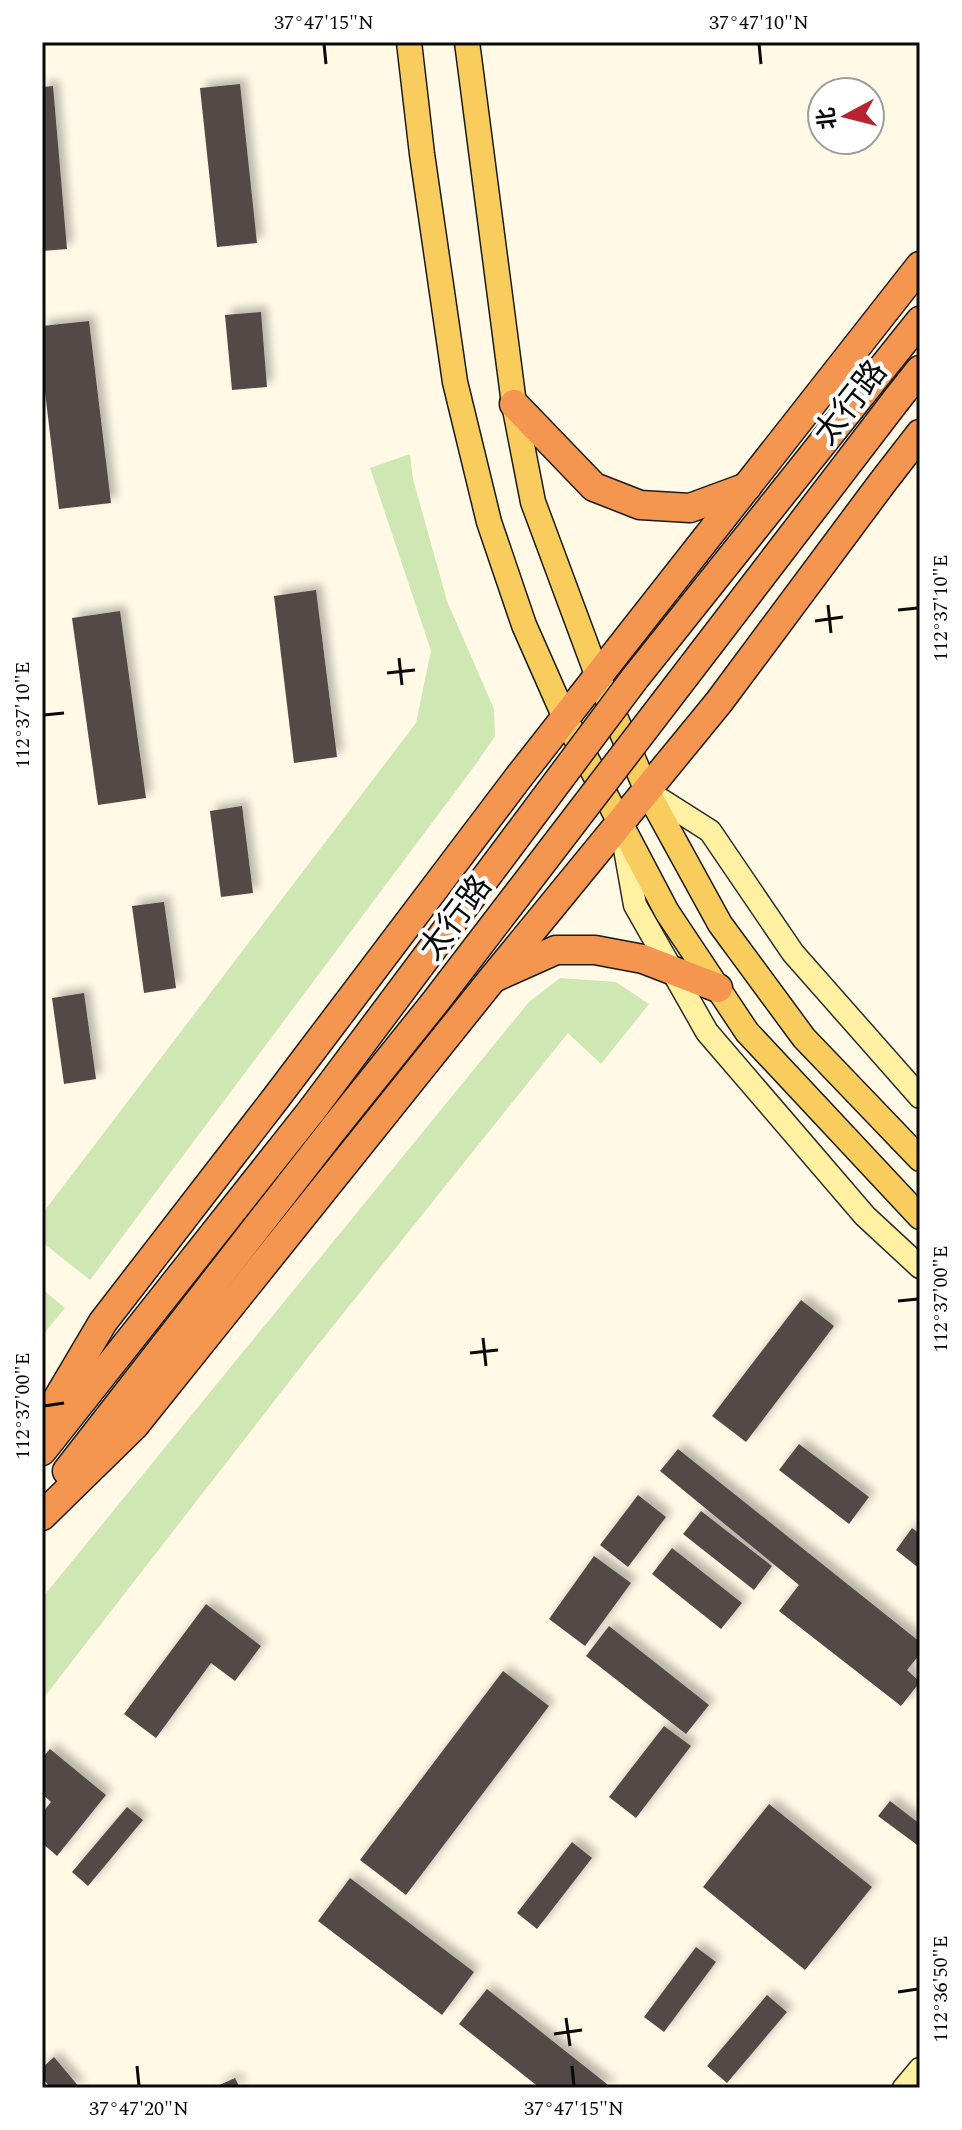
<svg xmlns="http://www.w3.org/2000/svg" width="962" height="2130" font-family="Spectral,'Noto Sans SC',serif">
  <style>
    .green { fill: #cfe7b2 }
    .building { fill: #524a46; filter: url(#shadow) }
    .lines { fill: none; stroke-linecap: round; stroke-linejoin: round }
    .secondary-casing { stroke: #2c2c2c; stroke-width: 25 }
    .primary-casing { stroke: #1b1b1b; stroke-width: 27 }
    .highway-casing { stroke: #1b1b1b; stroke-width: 31 }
    .secondary { stroke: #fff1a1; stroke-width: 22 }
    .primary { stroke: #f8cd5d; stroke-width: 24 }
    .highway { stroke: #f49550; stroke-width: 28 }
    .highway-bridge-casing { stroke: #1b1b1b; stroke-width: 31; stroke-linecap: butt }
    .highway-bridge { stroke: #f49550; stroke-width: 28 }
    .ticks { fill: none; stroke: #0a0a0a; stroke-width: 3 }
    .labels { text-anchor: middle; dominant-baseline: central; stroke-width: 8; stroke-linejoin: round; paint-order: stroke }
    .street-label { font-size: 32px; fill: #0a0a0a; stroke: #fff }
    .neatline { fill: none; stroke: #0a0a0a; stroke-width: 3 }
    .ticks-label { font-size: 20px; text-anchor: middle; fill: #0a0a0a }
  </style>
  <defs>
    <filter id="shadow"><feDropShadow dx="6" dy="-6" stdDeviation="4" flood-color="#0004"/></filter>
  </defs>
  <rect width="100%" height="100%" fill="#fff9e6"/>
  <g class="green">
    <polygon points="410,454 413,479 447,601 494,709 495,736 476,764 90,1280 42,1242 42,1214 416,723 431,651 370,468"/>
    <polygon points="560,978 616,982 649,1004 601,1064 568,1033 313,1351 42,1700 42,1598 529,1002"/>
    <polygon points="42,1289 65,1308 42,1336"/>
  </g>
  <g class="building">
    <polygon points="240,84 257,243 217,247 200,88"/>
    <polygon points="53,86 67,249 42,251 42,87"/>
    <polygon points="261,312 267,387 232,390 225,315"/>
    <polygon points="89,321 111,503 59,509 42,367 42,326"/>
    <polygon points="316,590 337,757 294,763 274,596"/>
    <polygon points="120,611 146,798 98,805 72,618"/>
    <polygon points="242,806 253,893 221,897 210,811"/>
    <polygon points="164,902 176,988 144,993 132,906"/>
    <polygon points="84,993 96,1079 64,1084 52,998"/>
    <polygon points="801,1300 834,1326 746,1442 712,1416"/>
    <polygon points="799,1444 869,1497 849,1524 779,1470"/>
    <polygon points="678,1449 920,1642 920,1654 907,1670 920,1682 901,1706 779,1611 799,1585 660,1471"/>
    <polygon points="638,1495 666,1517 628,1567 600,1545"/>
    <polygon points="701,1511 772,1566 754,1590 683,1534"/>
    <polygon points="912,1528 920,1534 920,1569 896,1550"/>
    <polygon points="672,1548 742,1603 721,1629 652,1574"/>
    <polygon points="594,1556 631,1583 585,1646 549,1619"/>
    <polygon points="206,1604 261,1646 235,1681 211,1663 156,1738 124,1714"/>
    <polygon points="609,1626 709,1705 686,1734 586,1656"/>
    <polygon points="503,1671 549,1706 406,1895 360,1860"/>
    <polygon points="664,1726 691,1746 636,1818 609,1797"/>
    <polygon points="50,1749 106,1795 57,1856 42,1843 42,1813 51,1802 42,1794 42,1758"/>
    <polygon points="890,1801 920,1824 920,1847 878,1816"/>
    <polygon points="769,1804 872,1887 805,1970 703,1887"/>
    <polygon points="127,1807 143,1820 88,1886 72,1872"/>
    <polygon points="572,1842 592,1858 537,1929 517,1913"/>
    <polygon points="350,1878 474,1972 442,2015 318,1921"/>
    <polygon points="696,1947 716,1962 664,2032 644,2017"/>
    <polygon points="487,1989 612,2088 540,2088 459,2024"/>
    <polygon points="767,1995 787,2012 727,2083 707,2066"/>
    <polygon points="54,2057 80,2088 51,2088 42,2078 42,2068"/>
    <polygon points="235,2078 240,2088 213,2088"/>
  </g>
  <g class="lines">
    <g class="secondary-casing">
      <g id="secondary">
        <polyline points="647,791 710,831 793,953 920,1097"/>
        <polyline points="622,832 635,905 707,1032 865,1216 920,1267"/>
        <polyline points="904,2088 920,2069"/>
      </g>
    </g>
    <g class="primary-casing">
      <g id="primary">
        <polyline points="409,42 422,154 455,382 489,522 524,625 565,718 667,912 747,1032 920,1217"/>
        <polyline points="467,42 514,404 533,502 598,677 647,791 720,924 804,1038 920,1159"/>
      </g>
    </g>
    <g class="highway-casing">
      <g id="highway">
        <polyline points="872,381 920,321"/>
        <polyline points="897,399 920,370"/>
        <polyline points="514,404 594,487 640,505 690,508 747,487"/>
        <polyline points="498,976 556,950 595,950 643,959 718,988"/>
        <polyline points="42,1425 103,1322 276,1098 518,778 920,266"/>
        <polyline points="42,1451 312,1110"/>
        <polyline points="67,1471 335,1127"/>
        <polyline points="42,1516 134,1426 493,978 719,702 882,483 920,434"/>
      </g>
    </g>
    <use href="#secondary" class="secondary"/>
    <use href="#primary" class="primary"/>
    <use href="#highway" class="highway"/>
    <g class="highway-bridge-casing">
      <g id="highway-bridge">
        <polyline points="312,1110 635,678 872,381"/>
        <polyline points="335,1127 436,1001 897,399"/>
      </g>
    </g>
    <use href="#highway-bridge" class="highway-bridge"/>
  </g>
  <path class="ticks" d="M324 44 326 64M759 44 761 64M828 605 831 633M898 610 918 608M815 621 843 617M399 658 402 685M387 673 415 670M44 715 64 713M898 1301 918 1299M483 1338 486 1366M470 1353 498 1350M44 1406 64 1403M898 1992 918 1989M566 2018 570 2046M554 2034 582 2030M137 2066 139 2086M572 2066 574 2086"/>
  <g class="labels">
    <g class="street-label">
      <text transform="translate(851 403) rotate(-52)">太行路</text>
      <text transform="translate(456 918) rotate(-53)">太行路</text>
    </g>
  </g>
  <rect width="962" height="2130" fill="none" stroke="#ffffff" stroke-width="88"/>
  <g transform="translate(846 116) rotate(263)"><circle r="38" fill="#ffffff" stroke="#9d9d9d" stroke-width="2"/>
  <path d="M0-6L14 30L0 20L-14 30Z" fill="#b72430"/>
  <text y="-12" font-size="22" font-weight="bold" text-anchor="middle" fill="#0a0a0a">北</text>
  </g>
  <rect x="44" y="44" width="874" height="2042" class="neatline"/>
  <g class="ticks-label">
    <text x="324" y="29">37°47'15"N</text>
    <text x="759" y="29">37°47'10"N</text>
    <text transform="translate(940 608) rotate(-90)" y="7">112°37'10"E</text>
    <text transform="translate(22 715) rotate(-90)" y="7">112°37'10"E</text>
    <text transform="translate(940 1299) rotate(-90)" y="7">112°37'00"E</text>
    <text transform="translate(22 1406) rotate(-90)" y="7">112°37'00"E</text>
    <text transform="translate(940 1989) rotate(-90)" y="7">112°36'50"E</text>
    <text x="139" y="2115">37°47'20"N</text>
    <text x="574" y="2115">37°47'15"N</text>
  </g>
</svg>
